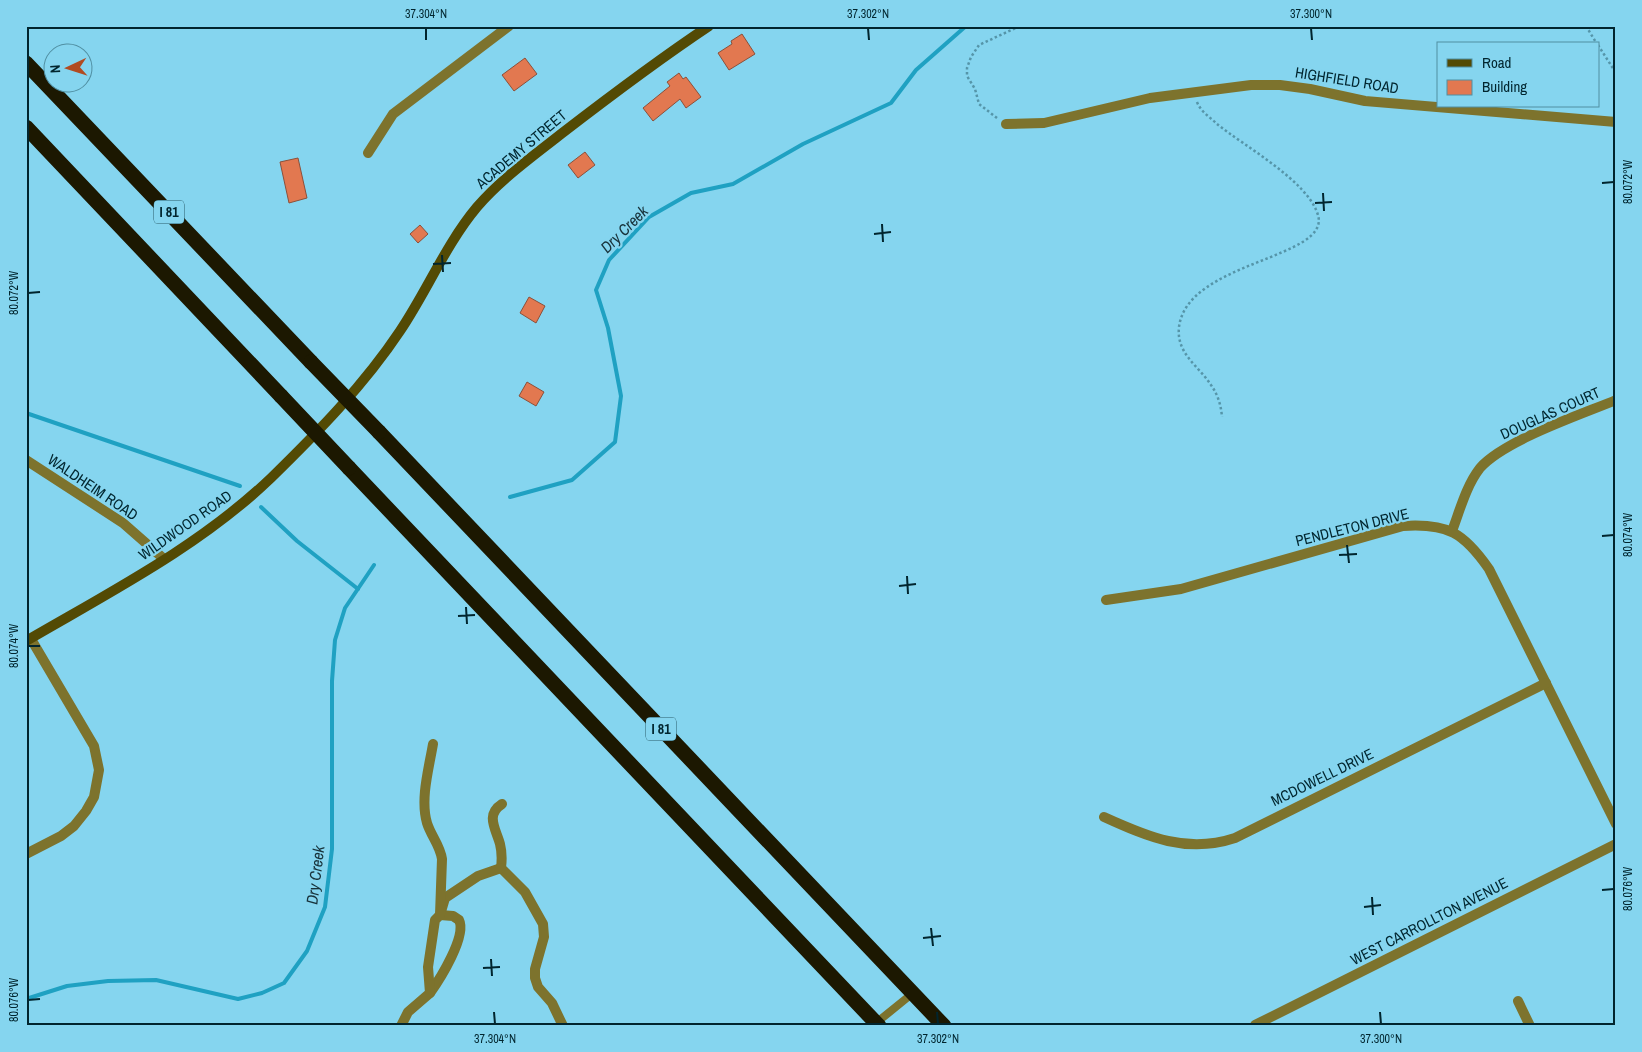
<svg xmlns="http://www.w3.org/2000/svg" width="1642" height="1052" font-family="'Archivo Narrow',sans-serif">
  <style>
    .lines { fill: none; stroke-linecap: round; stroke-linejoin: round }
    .stream { stroke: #1fa1c2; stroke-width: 4 }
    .building { fill: #e27850; stroke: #8c503a }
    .path { stroke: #5595a9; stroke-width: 2.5; stroke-dasharray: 2.5 2.5; stroke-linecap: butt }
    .lane { stroke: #7d732d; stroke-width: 8 }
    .street { stroke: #7d732d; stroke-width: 10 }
    .secondary { stroke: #534a04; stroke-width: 10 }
    .highway { stroke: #1c1801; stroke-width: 15 }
    .highway-bridge { stroke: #1c1801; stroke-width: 15 }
    .ticks { fill: none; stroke: #01252e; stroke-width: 2 }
    .labels { text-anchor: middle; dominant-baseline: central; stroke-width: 4.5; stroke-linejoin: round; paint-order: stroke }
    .shield { fill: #85d5ef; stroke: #295a68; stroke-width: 1 }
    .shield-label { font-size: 14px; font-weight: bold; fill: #01252e }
    .street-label { font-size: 15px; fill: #01252e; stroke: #85d5ef }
    .water-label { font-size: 16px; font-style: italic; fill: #18323a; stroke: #85d5ef }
    .neatline { fill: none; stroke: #01252e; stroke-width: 2 }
    .ticks-label { font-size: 12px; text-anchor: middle; fill: #01252e }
  </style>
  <rect width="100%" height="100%" fill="#85d5ef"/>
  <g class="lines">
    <g class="stream">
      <polyline points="26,413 240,486"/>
      <polyline points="510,497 572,480 615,442 621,396 608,328 596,290 609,260 649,217 691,193 733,184 803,144 891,103 916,70 966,26"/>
      <polyline points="261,507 297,541 358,589"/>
      <polyline points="26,999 67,986 108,981 156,980 238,999 262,993 284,983 307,951 325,907 332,849 332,681 335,640 345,608 374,565"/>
    </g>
  </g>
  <g class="building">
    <polygon points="742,34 755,54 729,70 718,53 732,44 731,41"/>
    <polygon points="525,58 537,74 514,91 502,75"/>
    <polygon points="679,73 683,79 686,77 701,97 686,108 680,99 653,121 643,108 670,86 667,82"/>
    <polygon points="585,152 595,165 578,178 568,165"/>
    <polygon points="298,158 307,198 289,203 280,162"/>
    <polygon points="420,225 428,234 418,243 410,234"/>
    <polygon points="529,297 545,306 536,323 520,313"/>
    <polygon points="527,382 544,392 536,406 519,396"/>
  </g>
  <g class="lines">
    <g class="path">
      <polyline points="1586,26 1597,44"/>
      <polyline points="1598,45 1616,73"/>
      <path d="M1197 102C1201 112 1210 117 1217 124 1244 146 1308 181 1318 215 1331 259 1187 261 1179 327 1176 354 1199 366 1211 385 1218 395 1221 405 1222 417"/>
      <polyline points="997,118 979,104 975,89 967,76 967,68 971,57 979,45 1020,26"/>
    </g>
    <polyline class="lane" points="876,1023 913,993"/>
    <g class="street">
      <polyline points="1006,124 1044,123 1150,98 1251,85 1280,85 1310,89 1365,101 1616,122"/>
      <polyline points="368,153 393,114 509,26"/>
      <polyline points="26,460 123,523 164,559"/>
      <path d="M1452 531C1460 510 1466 486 1480 468 1505 440 1580 415 1616 400"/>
      <path d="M1106 600 1181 589 1403 526C1448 523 1464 533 1489 569L1616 824"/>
      <path d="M502 804C485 815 496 829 500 844 502 852 502 860 501 868L525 892 543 924 544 937 535 969V978L538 987 552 1003 563 1026"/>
      <path d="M1104 817C1148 837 1187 854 1235 838L1546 683"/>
      <polyline points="26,854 61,836 74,826 86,811 94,797 99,770 94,746 31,639"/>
      <path d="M430 993C440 979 467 936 459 920L453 916 440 915 445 898 478 876 501 868"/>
      <polyline points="1518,1001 1530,1026"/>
      <polyline points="1255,1025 1616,844"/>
      <path d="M401 1026 408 1012 430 993 428 967 435 920 440 915 442 859C440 845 431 836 427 823 420 799 429 768 433 744"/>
    </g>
    <path class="secondary" d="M26 641C110 592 200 546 271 478 318 432 364 385 400 331 427 291 446 244 477 207 501 179 532 157 561 134 609 97 658 60 709 26"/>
    <g class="highway">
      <polyline points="26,63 311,362"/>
      <polyline points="26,127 281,396"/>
      <polyline points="379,432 944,1026"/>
      <polyline points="349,468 879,1026"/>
    </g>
    <g class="highway-bridge">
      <polyline points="311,362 379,432"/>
      <polyline points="281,396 349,468"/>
    </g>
  </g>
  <path class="ticks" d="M426 28V40M868 28 869 40M1311 28 1312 40M1602 183 1614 182M1323 193 1324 211M1315 203 1332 202M882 224 883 242M874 234 891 232M442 255 443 272M433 264 451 263M28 293 40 292M1602 536 1614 535M1347 545 1349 563M1339 555 1357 554M907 576 908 594M899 586 916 584M466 607 467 624M458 616 475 615M28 646H40M1602 890 1614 889M1372 897 1373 915M1364 907 1381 905M931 928 933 946M923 938 941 936M491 959 492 976M483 968 500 967M28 1000 40 999M494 1012 495 1024M937 1012 938 1024M1380 1012 1381 1024"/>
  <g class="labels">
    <g class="shield">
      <rect x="154" y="200.5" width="30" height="23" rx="4"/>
      <rect x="646" y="717.5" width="30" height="23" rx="4"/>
    </g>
    <g class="shield-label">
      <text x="169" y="212">I 81</text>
      <text x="661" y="729">I 81</text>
    </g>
    <g class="street-label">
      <text transform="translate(1347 80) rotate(9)">HIGHFIELD ROAD</text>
      <text transform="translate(521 149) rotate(-40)">ACADEMY STREET</text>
      <text transform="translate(1550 413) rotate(-24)">DOUGLAS COURT</text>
      <text transform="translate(93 487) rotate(34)">WALDHEIM ROAD</text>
      <text transform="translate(185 525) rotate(-35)">WILDWOOD ROAD</text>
      <text transform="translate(1352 527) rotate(-14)">PENDLETON DRIVE</text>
      <text transform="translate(1322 777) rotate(-26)">MCDOWELL DRIVE</text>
      <text transform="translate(1429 921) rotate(-27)">WEST CARROLLTON AVENUE</text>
    </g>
    <g class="water-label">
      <text transform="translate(624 229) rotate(-45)">Dry Creek</text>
      <text transform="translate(315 875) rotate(-83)">Dry Creek</text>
    </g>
  </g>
  <rect width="1642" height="1052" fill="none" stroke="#85d5ef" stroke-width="55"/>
  <rect x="1437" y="42" width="162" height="65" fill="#85d5ef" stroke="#508fa2"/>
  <rect x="1447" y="59" width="25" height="8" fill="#534a04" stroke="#508fa2"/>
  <text x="1482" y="68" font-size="15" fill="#01252e">Road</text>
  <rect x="1447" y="80" width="25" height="15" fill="#e27850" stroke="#508fa2"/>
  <text x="1482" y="92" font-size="15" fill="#01252e">Building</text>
  <g transform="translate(68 68) rotate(266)"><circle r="24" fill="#85d5ef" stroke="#508fa2"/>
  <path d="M0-4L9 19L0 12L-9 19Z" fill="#b14b21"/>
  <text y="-8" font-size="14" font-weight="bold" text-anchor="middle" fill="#01252e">N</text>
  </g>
  <rect x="28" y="28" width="1586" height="996" class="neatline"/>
  <g class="ticks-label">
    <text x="426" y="18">37.304°N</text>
    <text x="868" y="18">37.302°N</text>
    <text x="1311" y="18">37.300°N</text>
    <text transform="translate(1628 182) rotate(-90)" y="4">80.072°W</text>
    <text transform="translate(14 293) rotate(-90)" y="4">80.072°W</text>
    <text transform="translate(1628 535) rotate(-90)" y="4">80.074°W</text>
    <text transform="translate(14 646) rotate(-90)" y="4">80.074°W</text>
    <text transform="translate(1628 889) rotate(-90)" y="4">80.076°W</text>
    <text transform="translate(14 1000) rotate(-90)" y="4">80.076°W</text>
    <text x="495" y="1043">37.304°N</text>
    <text x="938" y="1043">37.302°N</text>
    <text x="1381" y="1043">37.300°N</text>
  </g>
</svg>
